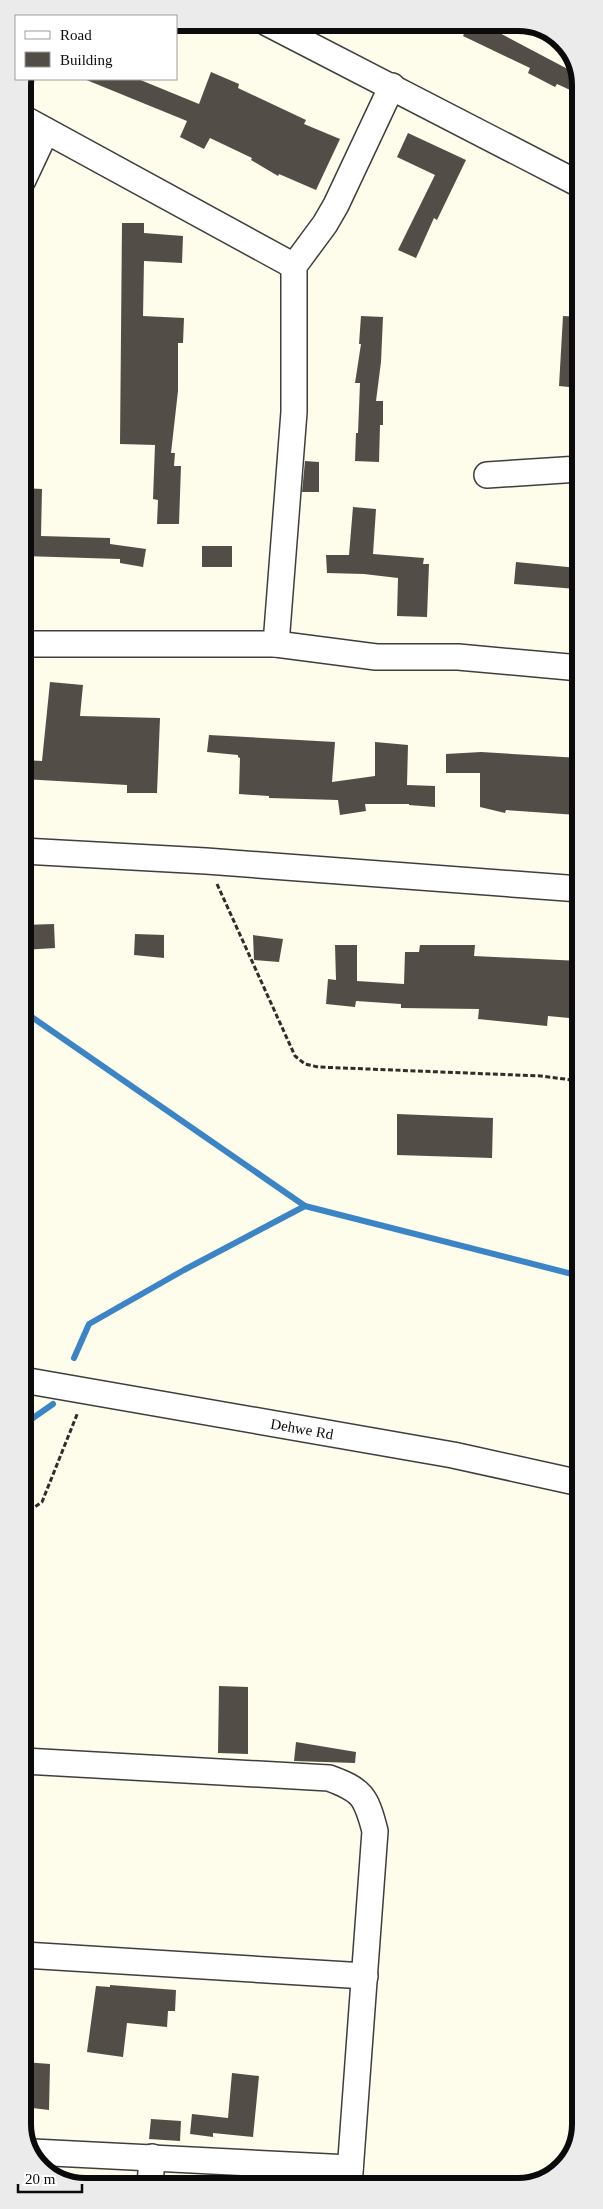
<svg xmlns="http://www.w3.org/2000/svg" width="603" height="2209" font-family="Georgia,serif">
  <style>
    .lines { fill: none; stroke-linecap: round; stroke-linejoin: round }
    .stream { stroke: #3b85c7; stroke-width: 6 }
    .building { fill: #534d48 }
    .minor-casing { stroke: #3e3e3e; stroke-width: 28 }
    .path { stroke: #2d2d2d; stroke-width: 3; stroke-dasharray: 5 2.5; stroke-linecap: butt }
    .minor { stroke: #fff; stroke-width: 25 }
    .labels { text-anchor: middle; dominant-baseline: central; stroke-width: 5; stroke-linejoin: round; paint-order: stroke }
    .street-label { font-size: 15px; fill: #0b0b0b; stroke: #fff }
    .rim { fill: none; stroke: #0b0b0b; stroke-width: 6 }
  </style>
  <rect width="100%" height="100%" fill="#fefcea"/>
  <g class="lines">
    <g class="stream">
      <polyline points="23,1011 305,1206 580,1276"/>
      <polyline points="74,1358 89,1324 184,1270 305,1206"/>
      <polyline points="23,1425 53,1404"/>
    </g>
  </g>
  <g class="building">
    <polygon points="469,23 498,23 494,30 579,75 579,94 557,84 555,87 528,73 530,68 463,36"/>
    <polygon points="211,72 239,84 238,88 306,120 304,124 340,139 316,190 279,174 278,176 251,160 252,158 210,138 204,149 180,137 187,121 84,79 138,79 199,104"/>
    <polygon points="408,133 466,160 437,220 434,218 416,258 398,250 435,175 397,157"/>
    <polygon points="122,223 144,223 144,233 183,236 182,263 144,261 143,316 184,318 183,343 178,343 178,391 171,453 175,453 174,466 181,466 179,524 157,524 158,500 153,499 155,445 120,444"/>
    <polygon points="361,316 383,317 381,362 376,401 383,401 383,425 380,425 379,462 355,461 356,433 358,433 360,383 355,383 361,344 359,344"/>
    <polygon points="563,316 579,317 579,388 559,386"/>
    <polygon points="305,461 319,462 319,492 302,492"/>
    <polygon points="23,488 42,489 41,536 110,538 110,544 146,549 143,567 120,563 120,559 23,556"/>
    <polygon points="353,507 376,509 373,554 424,558 423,564 429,564 427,617 397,616 398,578 364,574 327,573 326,555 349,555"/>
    <rect x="202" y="546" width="30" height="21"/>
    <polygon points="516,562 578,568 576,589 514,584"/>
    <polygon points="50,682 83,685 80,716 160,718 157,793 127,793 127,785 23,779 23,760 42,761"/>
    <polygon points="209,735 335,742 332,782 375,776 375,742 408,745 407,785 435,786 435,807 409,805 409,804 365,804 366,811 340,815 338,800 269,798 269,796 239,794 240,758 238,757 238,755 207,752"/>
    <polygon points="481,752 580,758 577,815 506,810 505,813 480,807 480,773 446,773 446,754"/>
    <polygon points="54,924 55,948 23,950 23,925"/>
    <polygon points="135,934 164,935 164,958 134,955"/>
    <polygon points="253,935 283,939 279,962 254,960"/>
    <polygon points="335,945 357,945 357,981 404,984 405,952 419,952 420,945 475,945 474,956 580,961 580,1019 548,1016 547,1026 478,1019 479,1009 401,1008 401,1004 356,1001 355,1007 326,1004 328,979 336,980"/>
    <polygon points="397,1114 493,1118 492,1158 397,1155"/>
    <polygon points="219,1686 248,1687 248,1754 218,1753"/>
    <polygon points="296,1742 356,1752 355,1763 294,1761"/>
    <polygon points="110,1985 176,1990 175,2011 168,2011 167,2027 127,2023 123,2057 87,2052 96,1986 110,1987"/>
    <polygon points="24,2062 50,2064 49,2110 24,2107"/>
    <polygon points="232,2073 259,2076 253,2137 213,2133 213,2137 190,2134 192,2114 228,2118"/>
    <polygon points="151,2119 181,2121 180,2141 149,2139"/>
  </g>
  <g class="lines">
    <g class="minor-casing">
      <g id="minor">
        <polyline points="267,23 579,184"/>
        <polyline points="23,118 294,266"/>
        <polyline points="23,180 46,131"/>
        <polyline points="487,475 579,469"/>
        <polyline points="23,644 276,644 376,657 458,657 580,668"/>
        <polyline points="276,644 294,412 294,266 325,224 336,205 392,86"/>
        <polyline points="23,851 206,861 580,889"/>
        <polyline points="23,1380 453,1455 580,1483"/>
        <path d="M24 1761 329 1778C362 1790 366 1796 375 1831L349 2186"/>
        <polyline points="24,1955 365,1976"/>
        <polyline points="33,2152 350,2168"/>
        <polyline points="150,2186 152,2157"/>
      </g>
    </g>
    <g class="path">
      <polyline points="217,884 295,1056 305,1064 318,1067 541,1076 580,1081"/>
      <polyline points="23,1515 42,1502 78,1412"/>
    </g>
    <use href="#minor" class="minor"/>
  </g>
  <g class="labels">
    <g class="street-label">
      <text transform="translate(302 1429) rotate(10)">Dehwe Rd</text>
    </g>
  </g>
  <path d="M0 0H603V2209H0ZM85 31H518A54 54 0 0 1 572 85V2124A54 54 0 0 1 518 2178H85A54 54 0 0 1 31 2124V85A54 54 0 0 1 85 31Z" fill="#ebebeb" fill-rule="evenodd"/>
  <path class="rim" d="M85 31H518A54 54 0 0 1 572 85V2124A54 54 0 0 1 518 2178H85A54 54 0 0 1 31 2124V85A54 54 0 0 1 85 31Z"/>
  <rect x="15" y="15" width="162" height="65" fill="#ffffff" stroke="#9d9d9d"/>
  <rect x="25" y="31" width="25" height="8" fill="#ffffff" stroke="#9d9d9d"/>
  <text x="60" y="40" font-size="15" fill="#0b0b0b">Road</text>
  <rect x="25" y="52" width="25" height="15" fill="#534d48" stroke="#9d9d9d"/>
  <text x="60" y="65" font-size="15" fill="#0b0b0b">Building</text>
  <path d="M18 2184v8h64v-8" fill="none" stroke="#0b0b0b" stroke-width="2.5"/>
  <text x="25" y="2184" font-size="15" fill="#0b0b0b" stroke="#ffffff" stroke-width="4" paint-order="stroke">20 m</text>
</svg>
